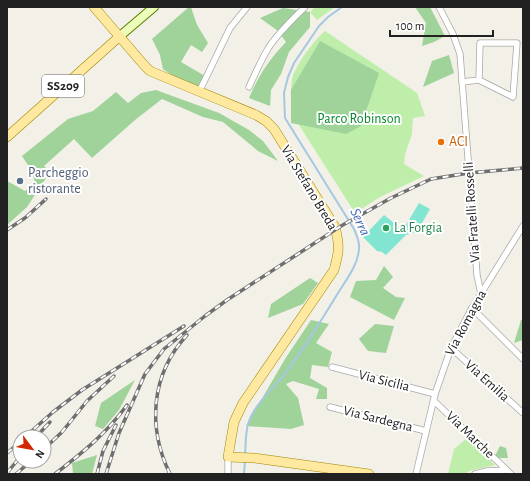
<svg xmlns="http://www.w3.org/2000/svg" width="530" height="481" font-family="'Alegreya Sans',sans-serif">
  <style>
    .grass { fill: #bfeeab }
    .forest { fill: #9fd39a }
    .pitch { fill: #81e5d2 }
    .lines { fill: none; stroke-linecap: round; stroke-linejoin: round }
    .stream { stroke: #a5c8e2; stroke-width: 2 }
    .street-casing { stroke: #a8a8a8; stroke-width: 7 }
    .secondary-casing { stroke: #598000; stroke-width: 10 }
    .primary-casing { stroke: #9e8800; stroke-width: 10 }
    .street { stroke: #fff; stroke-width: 5.5 }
    .secondary { stroke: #edfdba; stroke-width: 8 }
    .primary { stroke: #ffe89f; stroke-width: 9 }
    .rail-casing { stroke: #6f6f6f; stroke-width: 3.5 }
    .rail { stroke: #fff; stroke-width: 2; stroke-dasharray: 6; stroke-linecap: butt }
    .food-dot { fill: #e8710a; stroke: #fff; stroke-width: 1.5 }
    .service-dot { fill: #5c6f8a; stroke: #fff; stroke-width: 1.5 }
    .leisure-dot { fill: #2e9e5b; stroke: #fff; stroke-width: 1.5 }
    .labels { text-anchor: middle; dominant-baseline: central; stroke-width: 4; stroke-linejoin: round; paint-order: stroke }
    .shield { fill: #fff; stroke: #646464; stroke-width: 1 }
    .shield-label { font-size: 13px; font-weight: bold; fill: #212121 }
    .park-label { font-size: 14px; fill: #05892a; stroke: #fff }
    .food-label { font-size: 14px; fill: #c56008; stroke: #fff; text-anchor: start }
    .service-label { font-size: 14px; fill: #4e5e75; stroke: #fff; text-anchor: start }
    .street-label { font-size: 14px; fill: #212121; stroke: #fff }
    .leisure-label { font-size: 14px; fill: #27864d; stroke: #fff; text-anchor: start }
    .water-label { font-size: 15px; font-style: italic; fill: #4669b8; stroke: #fff }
  </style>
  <rect width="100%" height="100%" fill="#f2f0e7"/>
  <g class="grass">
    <polygon points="315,7 335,7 317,20 310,12"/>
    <path d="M325 31 417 93 425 116 413 118 412 134 405 154 404 164 424 176 380 197 355 213 292 114C291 103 290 91 292 80 294 67 314 40 325 31Z"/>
    <polygon points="467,438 495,465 469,471 465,474 448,474 454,449"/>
  </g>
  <g class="forest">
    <polygon points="189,7 191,7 197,25 208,43 202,52 191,45 181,62 205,76 194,91 163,69 160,55 152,39"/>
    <polygon points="415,7 430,7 445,36 434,42 422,46 426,23"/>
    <path d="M283 8 310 12V27L289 52 281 74 271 90 270 106 249 98C259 75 268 61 286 42L278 31 260 18Z"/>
    <polygon points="320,41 379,73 361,126 346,134 291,123 291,90"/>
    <polygon points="449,55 454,73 423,87 432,61"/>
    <polygon points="156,90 219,113 249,130 263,141 278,161 258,151 223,122 203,117 162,99 135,120 92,158 74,139 44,166 50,172 27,207 7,225 7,181 25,191 35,183 32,171 22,156 68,119 93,111 116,92 128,103 141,93"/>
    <polygon points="384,266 393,277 383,288 396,297 405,298 394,320 350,297 356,281 376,280"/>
    <polygon points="310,278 318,283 303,304 268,318 271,304"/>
    <polygon points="523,319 523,340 514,343 521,320"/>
    <polygon points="311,320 329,324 316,343 332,352 328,367 312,365 310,378 327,388 327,399 316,399 319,389 293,381 286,384 298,398 304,425 291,429 246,426 285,359"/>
    <polygon points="375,324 394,326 386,353 368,351 359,339"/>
    <polygon points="135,380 119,410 103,429 95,426 101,403"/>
    <polygon points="500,446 506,448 508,458 494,458"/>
    <polygon points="97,455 92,474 73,474 72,463"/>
  </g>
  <polygon class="pitch" points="419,203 430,209 417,232 406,235 386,255 382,252 377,251 363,237 384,215 403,230"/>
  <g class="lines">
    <g class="stream">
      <path d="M245 455C246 444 245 432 249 421 255 405 273 388 284 375 304 349 321 321 338 293 346 280 358 265 359 249 360 242 357 236 354 229L285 118 284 93 288 77 294 63 319 26 328 17 342 7"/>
      <polyline points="244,474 245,461"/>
    </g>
    <g class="street-casing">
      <g id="street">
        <polyline points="439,7 453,34 460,54 477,275 481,294"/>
        <polyline points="462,82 479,80 513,97 517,43 480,43 479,80"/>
        <path d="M249 87C255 74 261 60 269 47 279 32 292 20 305 7"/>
        <polyline points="199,92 230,28 247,7"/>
        <polyline points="472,308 523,359"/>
        <polyline points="451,348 523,413"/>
        <polyline points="332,367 435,394"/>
        <polyline points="434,401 511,474"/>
        <polyline points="330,407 426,431"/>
        <polyline points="228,457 228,474"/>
        <polyline points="416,474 435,394 451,348 472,308 523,226"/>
        <polyline points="475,474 487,471 506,470"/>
      </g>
    </g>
    <g class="secondary-casing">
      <polyline id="secondary" points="120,36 154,7"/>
    </g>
    <g class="primary-casing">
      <g id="primary">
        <path d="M94 7 144 65 150 71 256 115 266 121 274 129 335 227C340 246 339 252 334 270L243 403 234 422 228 457 254 458 369 474"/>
        <polyline points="7,137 120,36"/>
      </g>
    </g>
    <use href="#street" class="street"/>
    <use href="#secondary" class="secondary"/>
    <use href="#primary" class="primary"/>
    <g class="rail-casing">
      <g id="rail">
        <polyline points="7,230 25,218 46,199"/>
        <polyline points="25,437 53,412 82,390 184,326"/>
        <polyline points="36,437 50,422"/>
        <polyline points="44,449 62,432 87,401 114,376"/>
        <polyline points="7,453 20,442"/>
        <polyline points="7,473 20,457"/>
        <polyline points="16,474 31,461"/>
        <path d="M55 474C82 453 107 433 127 405"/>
        <polyline points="97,474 103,451 116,425"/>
        <polyline points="106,474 119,433 145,374 164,349 205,316 227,300 341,226 391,198 431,179 469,173 523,168"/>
        <path d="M170 474C147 427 151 374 187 335"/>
      </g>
    </g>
    <use href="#rail" class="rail"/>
  </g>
  <circle class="food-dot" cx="441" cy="142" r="4"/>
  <circle class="service-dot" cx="20" cy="181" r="4"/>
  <circle class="leisure-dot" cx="386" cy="228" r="4"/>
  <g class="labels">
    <rect class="shield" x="42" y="75" width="42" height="22" rx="3"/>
    <g class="shield-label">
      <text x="63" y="86">SS209</text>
    </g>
    <g class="park-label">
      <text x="359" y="119">Parco Robinson</text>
    </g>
    <g class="food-label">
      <text x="449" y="142">ACI</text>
    </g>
    <g class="service-label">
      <text x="28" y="173">Parcheggio<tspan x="28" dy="16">ristorante</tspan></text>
    </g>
    <g class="street-label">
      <text transform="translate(309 188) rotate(59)">Via Stefano Breda</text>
      <text transform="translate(472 212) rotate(-94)">Via Fratelli Rosselli</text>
      <text transform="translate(466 323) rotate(-62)">Via Romagna</text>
      <text transform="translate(384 381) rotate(14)">Via Sicilia</text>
      <text transform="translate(487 381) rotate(42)">Via Emilia</text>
      <text transform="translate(378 419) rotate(14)">Via Sardegna</text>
      <text transform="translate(470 435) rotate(44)">Via Marche</text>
    </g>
    <g class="leisure-label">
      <text x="394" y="228">La Forgia</text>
    </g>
    <g class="water-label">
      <text transform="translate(360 222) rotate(65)">Serra</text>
    </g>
  </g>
  <rect width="530" height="481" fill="none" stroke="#212121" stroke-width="16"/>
  <g transform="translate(32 449) rotate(122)"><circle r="19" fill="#ffffff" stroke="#a6a6a6"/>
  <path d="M0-3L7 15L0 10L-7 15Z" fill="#d22900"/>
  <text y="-6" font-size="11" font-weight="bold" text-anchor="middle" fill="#212121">N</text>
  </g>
  <path d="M390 30v6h103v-6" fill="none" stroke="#212121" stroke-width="2"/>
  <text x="396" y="30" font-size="12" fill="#212121" stroke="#ffffff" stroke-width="3" paint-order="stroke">100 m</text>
</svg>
